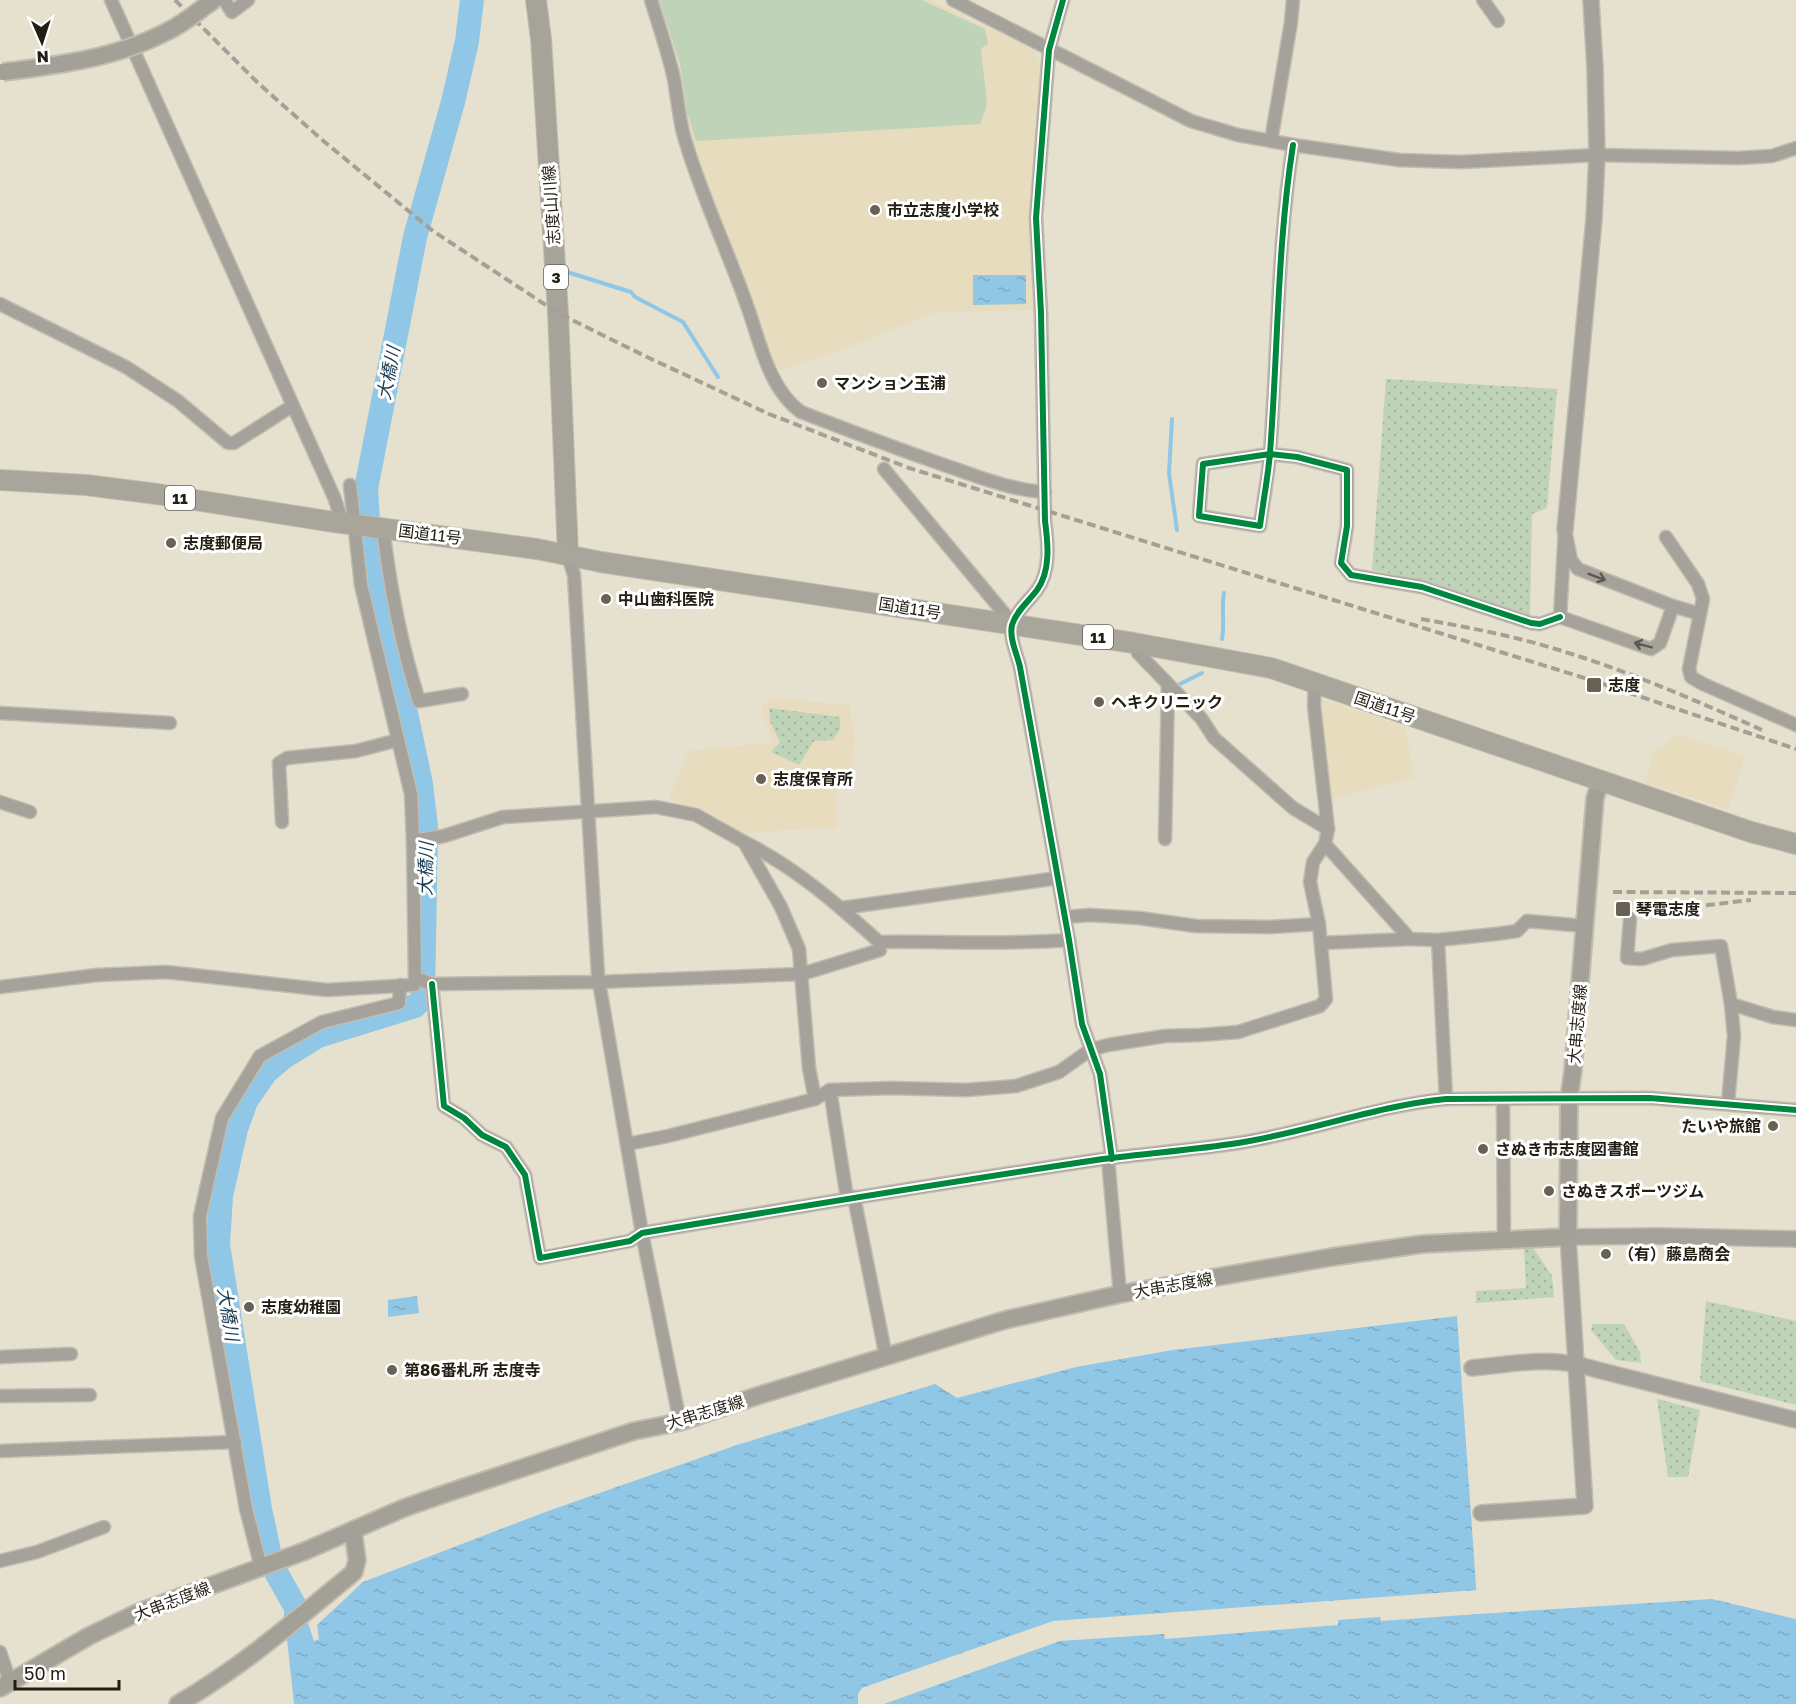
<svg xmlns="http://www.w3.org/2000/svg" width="1796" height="1704" font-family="'Golos Text','Noto Sans JP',sans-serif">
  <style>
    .built { fill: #e7dcbe }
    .grass { fill: #bfd3b8 }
    .park { fill: url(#park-dots) }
    .water { fill: url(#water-ripples) }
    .pier { fill: #e6e0ce }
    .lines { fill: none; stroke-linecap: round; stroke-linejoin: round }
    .stream { stroke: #90c7e6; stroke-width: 4 }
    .river { stroke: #90c7e6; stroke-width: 24 }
    .minor-casing { stroke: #c1bcaf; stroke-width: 15 }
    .tertiary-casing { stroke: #c1bcaf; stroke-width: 18 }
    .secondary-casing { stroke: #c1bcaf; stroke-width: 20 }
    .primary-casing { stroke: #c1bcaf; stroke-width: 22 }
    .trunk-casing { stroke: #c1bcaf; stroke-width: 22 }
    .minor { stroke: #a4a29b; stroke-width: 12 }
    .tertiary { stroke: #a4a29b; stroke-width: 15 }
    .secondary { stroke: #a3a097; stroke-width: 16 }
    .primary { stroke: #a6a498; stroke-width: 20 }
    .trunk { stroke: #a8a69a; stroke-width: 20 }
    .rail { stroke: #a4a097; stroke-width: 4; stroke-dasharray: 9 4.5; stroke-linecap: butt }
    .secondary-bridge-casing { stroke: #c1bcaf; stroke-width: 20; stroke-linecap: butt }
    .secondary-bridge { stroke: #a3a097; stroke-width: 16 }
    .cycleway-casing { stroke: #fff; stroke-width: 10 }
    .cycleway { stroke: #00873e; stroke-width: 6 }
    .oneway { stroke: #5d5950 }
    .poi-dot { fill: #676254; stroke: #fff; stroke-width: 2 }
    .labels { text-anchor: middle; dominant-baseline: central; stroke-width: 6; stroke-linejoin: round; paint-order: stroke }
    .shield { fill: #fff; stroke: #656259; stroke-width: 1.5 }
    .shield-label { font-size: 15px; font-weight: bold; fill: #231e12 }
    .street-label { font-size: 16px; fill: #231e12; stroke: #fff }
    .poi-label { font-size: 16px; font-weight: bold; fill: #231e12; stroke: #fff; text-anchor: start }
    .water-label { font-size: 18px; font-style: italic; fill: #1a3d53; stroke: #fff }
  </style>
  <defs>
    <pattern id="park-dots" width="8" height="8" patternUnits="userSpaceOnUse" patternTransform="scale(1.5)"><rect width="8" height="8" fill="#bfd3b8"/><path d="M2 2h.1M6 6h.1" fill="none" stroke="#a4b59d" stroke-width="1.8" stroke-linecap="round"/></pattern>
    <pattern id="water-ripples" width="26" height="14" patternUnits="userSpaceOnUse" patternTransform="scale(1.5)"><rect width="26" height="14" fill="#90c7e6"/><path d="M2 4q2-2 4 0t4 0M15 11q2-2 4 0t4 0" fill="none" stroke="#7caac4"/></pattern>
  </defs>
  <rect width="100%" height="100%" fill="#e6e0ce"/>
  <g class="built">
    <polygon points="657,0 931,0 1033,50 1040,63 1041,73 1033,169 1037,310 936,312 851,346 777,372 692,145 677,62"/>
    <polygon points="772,698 849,705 855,740 852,764 836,795 837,827 742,833 669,798 689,751 775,742 763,717 761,706"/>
    <polygon points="1319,698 1403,726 1407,733 1413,778 1328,800"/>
    <polygon points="1676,734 1745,756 1728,809 1644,783 1656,748 1664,748"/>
  </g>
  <polygon class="grass" points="659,0 922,0 985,29 988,45 981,48 987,105 980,124 696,141 687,113 680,64"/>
  <g class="park">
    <polygon points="1386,379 1557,389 1547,508 1532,514 1530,615 1426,581 1372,570"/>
    <polygon points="769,708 840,717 840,729 833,740 814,741 799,765 771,752 780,742 770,721"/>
    <polygon points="1532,1246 1552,1276 1554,1297 1476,1303 1476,1291 1526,1288 1524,1247"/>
    <polygon points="1706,1301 1796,1321 1796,1405 1700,1381"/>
    <polygon points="1592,1324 1624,1324 1640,1352 1641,1363 1616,1360 1591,1330"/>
    <polygon points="1657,1399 1700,1410 1688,1477 1668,1477"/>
  </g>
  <g class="water">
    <polygon points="973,275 1026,275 1026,304 973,305"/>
    <polygon points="417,1296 419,1313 388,1317 388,1300"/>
    <polygon points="1457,1316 1478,1614 1712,1599 1796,1619 1796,1704 294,1704 287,1639 308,1623 314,1641 319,1639 317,1625 363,1582 548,1511 737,1445 935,1384 957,1398 1076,1367 1173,1350"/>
  </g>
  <polygon class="pier" points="1477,1590 1478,1614 1381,1621 1380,1617 1338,1620 1338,1625 1165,1639 1164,1634 1060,1641 884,1704 858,1704 858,1694 862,1688 1053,1621"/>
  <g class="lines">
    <g class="stream">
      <polyline points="567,272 631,292 635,297 683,322 718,377"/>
      <polyline points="1172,419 1169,473 1177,530"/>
      <path d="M1222 639C1225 623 1221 608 1224 593"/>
      <polyline points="1174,687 1202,673"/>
    </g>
    <polyline class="river" points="296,1633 296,1608 272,1565 260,1509 218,1245 221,1196 236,1129 246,1101 266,1072 284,1057 318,1036 415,1006 423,998 426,827 421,784 369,537 366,489 415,237 453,102 467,41 472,0"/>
    <g class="minor-casing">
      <g id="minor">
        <polyline points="111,0 334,497 343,523"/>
        <polyline points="224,0 232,12 248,0"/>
        <path d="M651 0C659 26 668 52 674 79 677 97 679 115 683 133 699 190 725 244 745 300 759 336 767 388 801 412 850 431 898 449 947 466 979 477 1011 490 1045 492"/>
        <polyline points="953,0 1191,121 1238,135 1293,145 1399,160 1460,162 1597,155 1738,158 1772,156 1796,148"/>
        <path d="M1063 0 1049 50 1036 218 1041 313 1045 521C1048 543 1051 571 1037 590 1029 601 1016 611 1012 625 1009 638 1017 654 1020 667L1069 940 1082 1024 1100 1074 1112 1159"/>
        <polyline points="1483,0 1498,21"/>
        <polyline points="1271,141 1291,22 1293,0"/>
        <path d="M1293 145C1277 247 1278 351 1270 453 1268 477 1263 502 1260 526L1199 516 1203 464 1270 454 1297 457 1347 470V526L1341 563 1351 575 1422 587 1531 623 1540 624 1560 617"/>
        <polyline points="0,304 126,367 178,401 228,443 234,443 292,406"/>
        <polyline points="884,469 1013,624"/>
        <polyline points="350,485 361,585 411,794 413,841 415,978"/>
        <path d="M383 528C390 587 401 644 419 701L462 694"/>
        <polyline points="1666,537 1698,584 1703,599 1689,669 1691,677 1703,684 1796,725"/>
        <polyline points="568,555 574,575 598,976 642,1233 680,1422"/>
        <polyline points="1673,606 1660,643 1651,649 1560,617 1565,530 1571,560 1578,569 1673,606 1700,614"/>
        <polyline points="1134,643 1138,653 1201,718 1214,738 1293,808 1328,829"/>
        <polyline points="0,713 170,723"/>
        <polyline points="0,802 30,812"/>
        <polyline points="282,822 279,763 287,758 356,751 398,740"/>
        <polyline points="1165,839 1168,685"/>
        <polyline points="413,841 444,836 503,817 656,807 696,815 744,842 781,907 799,949 809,1068 815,1099 830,1090 892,1088 966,1090 1016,1086 1059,1072 1090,1050 1108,1045 1165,1036 1200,1035 1238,1032 1320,1006 1326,999 1319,924 1310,882 1313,862 1325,844 1328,829 1314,706 1315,682"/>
        <path d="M744 842C795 867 837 904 879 942"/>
        <polyline points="1325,844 1410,939 1438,940 1496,934 1517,931 1527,921 1585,926"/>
        <polyline points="842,908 1058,878"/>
        <polyline points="1065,917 1090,915 1139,918 1196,926 1269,927 1319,924"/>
        <polyline points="1630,919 1627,958 1642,959 1672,950 1721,946 1731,1004 1734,1036 1728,1103"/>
        <polyline points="1438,940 1446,1099"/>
        <polyline points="1321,943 1410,939"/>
        <path d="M432 984 444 1106 464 1118 482 1135 506 1147 525 1175 540 1258 630 1241 642 1233C796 1207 949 1182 1103 1159 1148 1153 1194 1150 1238 1143 1309 1132 1375 1106 1446 1099L1650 1098 1796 1110"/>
        <path d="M0 987 97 975 166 972 327 990 414 985 415 978 432 984 598 982 802 974 880 950 879 942C942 941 1005 945 1069 940"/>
        <polyline points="1731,1004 1773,1017 1796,1020"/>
        <polyline points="830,1090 847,1198"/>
        <polyline points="1503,1100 1504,1239"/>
        <polyline points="627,1144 668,1136 815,1099"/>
        <polyline points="1108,1159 1120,1294"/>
        <polyline points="854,1197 886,1357"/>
        <polyline points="0,1357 71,1354"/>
        <polyline points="0,1396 90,1395"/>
        <polyline points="0,1451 235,1442"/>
        <polyline points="0,1561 37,1552 104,1527"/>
        <polyline points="261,1567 246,1509 201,1256 200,1216 222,1118 260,1056 322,1022 399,1003 400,985"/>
        <polyline points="0,1652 10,1682"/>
      </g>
    </g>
    <g class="tertiary-casing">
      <g id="tertiary">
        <polyline points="1565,530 1594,219 1597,155 1595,68 1591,0"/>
        <path d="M1472 1368C1513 1364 1554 1355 1594 1369L1796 1420"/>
        <polyline points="1481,1513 1585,1506 1568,1237 1661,1236 1796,1239"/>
      </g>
    </g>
    <g class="secondary-casing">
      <g id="secondary">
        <polyline points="0,1688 89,1636 137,1613 305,1551 404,1508 447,1493 634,1431 680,1422 760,1395 1005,1320 1120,1294 1332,1257 1423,1244 1568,1237 1569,1099 1573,1070 1595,798 1601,780"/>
        <path d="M178 1704C242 1667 297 1619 354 1572L357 1560 353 1530"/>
      </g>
    </g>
    <g class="primary-casing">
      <polyline id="primary" points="536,0 541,39 558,313 568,555"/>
    </g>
    <g class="trunk-casing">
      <polyline id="trunk" points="0,480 86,485 157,494 327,521 537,549 601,562 1134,643 1271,668 1751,832 1796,844"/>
    </g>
    <use href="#minor" class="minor"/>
    <use href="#tertiary" class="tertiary"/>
    <use href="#secondary" class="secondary"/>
    <use href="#primary" class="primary"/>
    <use href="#trunk" class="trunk"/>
    <g class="rail">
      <polyline points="175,0 257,82 321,139 433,231 558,313 647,357 769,414 909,468 1594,681 1796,749"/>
      <path d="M1421 619C1467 627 1514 636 1559 650 1628 671 1695 700 1762 730"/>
      <polyline points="1613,892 1796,893"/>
      <polyline points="1652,907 1699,906 1751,900"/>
    </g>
    <g class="secondary-bridge-casing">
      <path id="secondary-bridge" d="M3 72C60 65 117 58 168 31 185 23 199 10 214 0"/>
    </g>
    <use href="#secondary-bridge" class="secondary-bridge"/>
    <g class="cycleway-casing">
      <g id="cycleway">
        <path d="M1063 0 1049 50 1036 218 1041 313 1045 521C1048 543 1051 571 1037 590 1029 601 1016 611 1012 625 1009 638 1017 654 1020 667L1069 940 1082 1024 1100 1074 1112 1159"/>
        <path d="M1293 145C1277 247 1278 351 1270 453 1268 477 1263 502 1260 526L1199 516 1203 464 1270 454 1297 457 1347 470V526L1341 563 1351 575 1422 587 1531 623 1540 624 1560 617"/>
        <path d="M432 984 444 1106 464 1118 482 1135 506 1147 525 1175 540 1258 630 1241 642 1233C796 1207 949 1182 1103 1159 1148 1153 1194 1150 1238 1143 1309 1132 1375 1106 1446 1099L1650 1098 1796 1110"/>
      </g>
    </g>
    <use href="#cycleway" class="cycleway"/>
  </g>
  <defs><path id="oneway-shaft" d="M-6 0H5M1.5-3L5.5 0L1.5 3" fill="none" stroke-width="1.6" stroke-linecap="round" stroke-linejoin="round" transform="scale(1.5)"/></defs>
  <g class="oneway">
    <use href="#oneway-shaft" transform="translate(1597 577) rotate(21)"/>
    <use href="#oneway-shaft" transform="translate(1643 645) rotate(-165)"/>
  </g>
  <g class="poi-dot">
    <circle cx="875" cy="210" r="6"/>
    <circle cx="822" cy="383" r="6"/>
    <circle cx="171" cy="543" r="6"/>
    <circle cx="606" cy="599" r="6"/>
    <rect x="1586" y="677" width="16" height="16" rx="3"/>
    <circle cx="1099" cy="702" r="6"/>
    <circle cx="761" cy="779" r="6"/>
    <rect x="1615" y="901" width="16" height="16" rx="3"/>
    <circle cx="1773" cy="1126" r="6"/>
    <circle cx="1483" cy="1149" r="6"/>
    <circle cx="1549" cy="1191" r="6"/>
    <circle cx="1606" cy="1254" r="6"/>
    <circle cx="249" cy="1307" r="6"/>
    <circle cx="392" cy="1370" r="6"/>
  </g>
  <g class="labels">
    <g class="shield">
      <rect x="544" y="265" width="24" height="24" rx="4.5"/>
      <rect x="165" y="486" width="30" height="24" rx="4.5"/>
      <rect x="1083" y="625" width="30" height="24" rx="4.5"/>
    </g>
    <g class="shield-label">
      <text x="556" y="277">3</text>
      <text x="180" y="498">11</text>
      <text x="1098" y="637">11</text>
    </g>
    <g class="street-label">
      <text transform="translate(551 205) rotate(-94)">志度山川線</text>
      <text transform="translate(430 534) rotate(7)">国道11号</text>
      <text transform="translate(910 608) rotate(9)">国道11号</text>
      <text transform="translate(1385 707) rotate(19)">国道11号</text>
      <text transform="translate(1577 1024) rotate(-85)">大串志度線</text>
      <text transform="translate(1173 1285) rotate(-10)">大串志度線</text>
      <text transform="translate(705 1412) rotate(-17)">大串志度線</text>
      <text transform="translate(172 1601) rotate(-21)">大串志度線</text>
    </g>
    <g class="poi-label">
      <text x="887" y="210">市立志度小学校</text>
      <text x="834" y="383">マンション玉浦</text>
      <text x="183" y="543">志度郵便局</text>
      <text x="618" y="599">中山歯科医院</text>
      <text x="1608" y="685">志度</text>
      <text x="1111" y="702">ヘキクリニック</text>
      <text x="773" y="779">志度保育所</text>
      <text x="1636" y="909">琴電志度</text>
      <text x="1761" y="1126" text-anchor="end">たいや旅館</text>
      <text x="1495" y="1149">さぬき市志度図書館</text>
      <text x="1561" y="1191">さぬきスポーツジム</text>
      <text x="1618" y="1254">（有）藤島商会</text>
      <text x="261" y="1307">志度幼稚園</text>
      <text x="404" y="1370">第86番札所 志度寺</text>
    </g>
    <g class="water-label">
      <text transform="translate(388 373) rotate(-79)">大橋川</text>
      <text transform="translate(425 869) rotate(-89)">大橋川</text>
      <text transform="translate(229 1314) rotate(81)">大橋川</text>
    </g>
  </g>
  <g transform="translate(42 42) rotate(177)" stroke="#ffffff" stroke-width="4.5" paint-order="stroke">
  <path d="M0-4.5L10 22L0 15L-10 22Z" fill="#231e12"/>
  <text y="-9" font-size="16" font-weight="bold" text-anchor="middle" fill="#231e12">N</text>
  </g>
  <path d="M15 1680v9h104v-9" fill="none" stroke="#231e12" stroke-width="3"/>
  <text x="24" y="1680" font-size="18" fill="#231e12" stroke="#ffffff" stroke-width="4.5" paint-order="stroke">50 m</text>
</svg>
